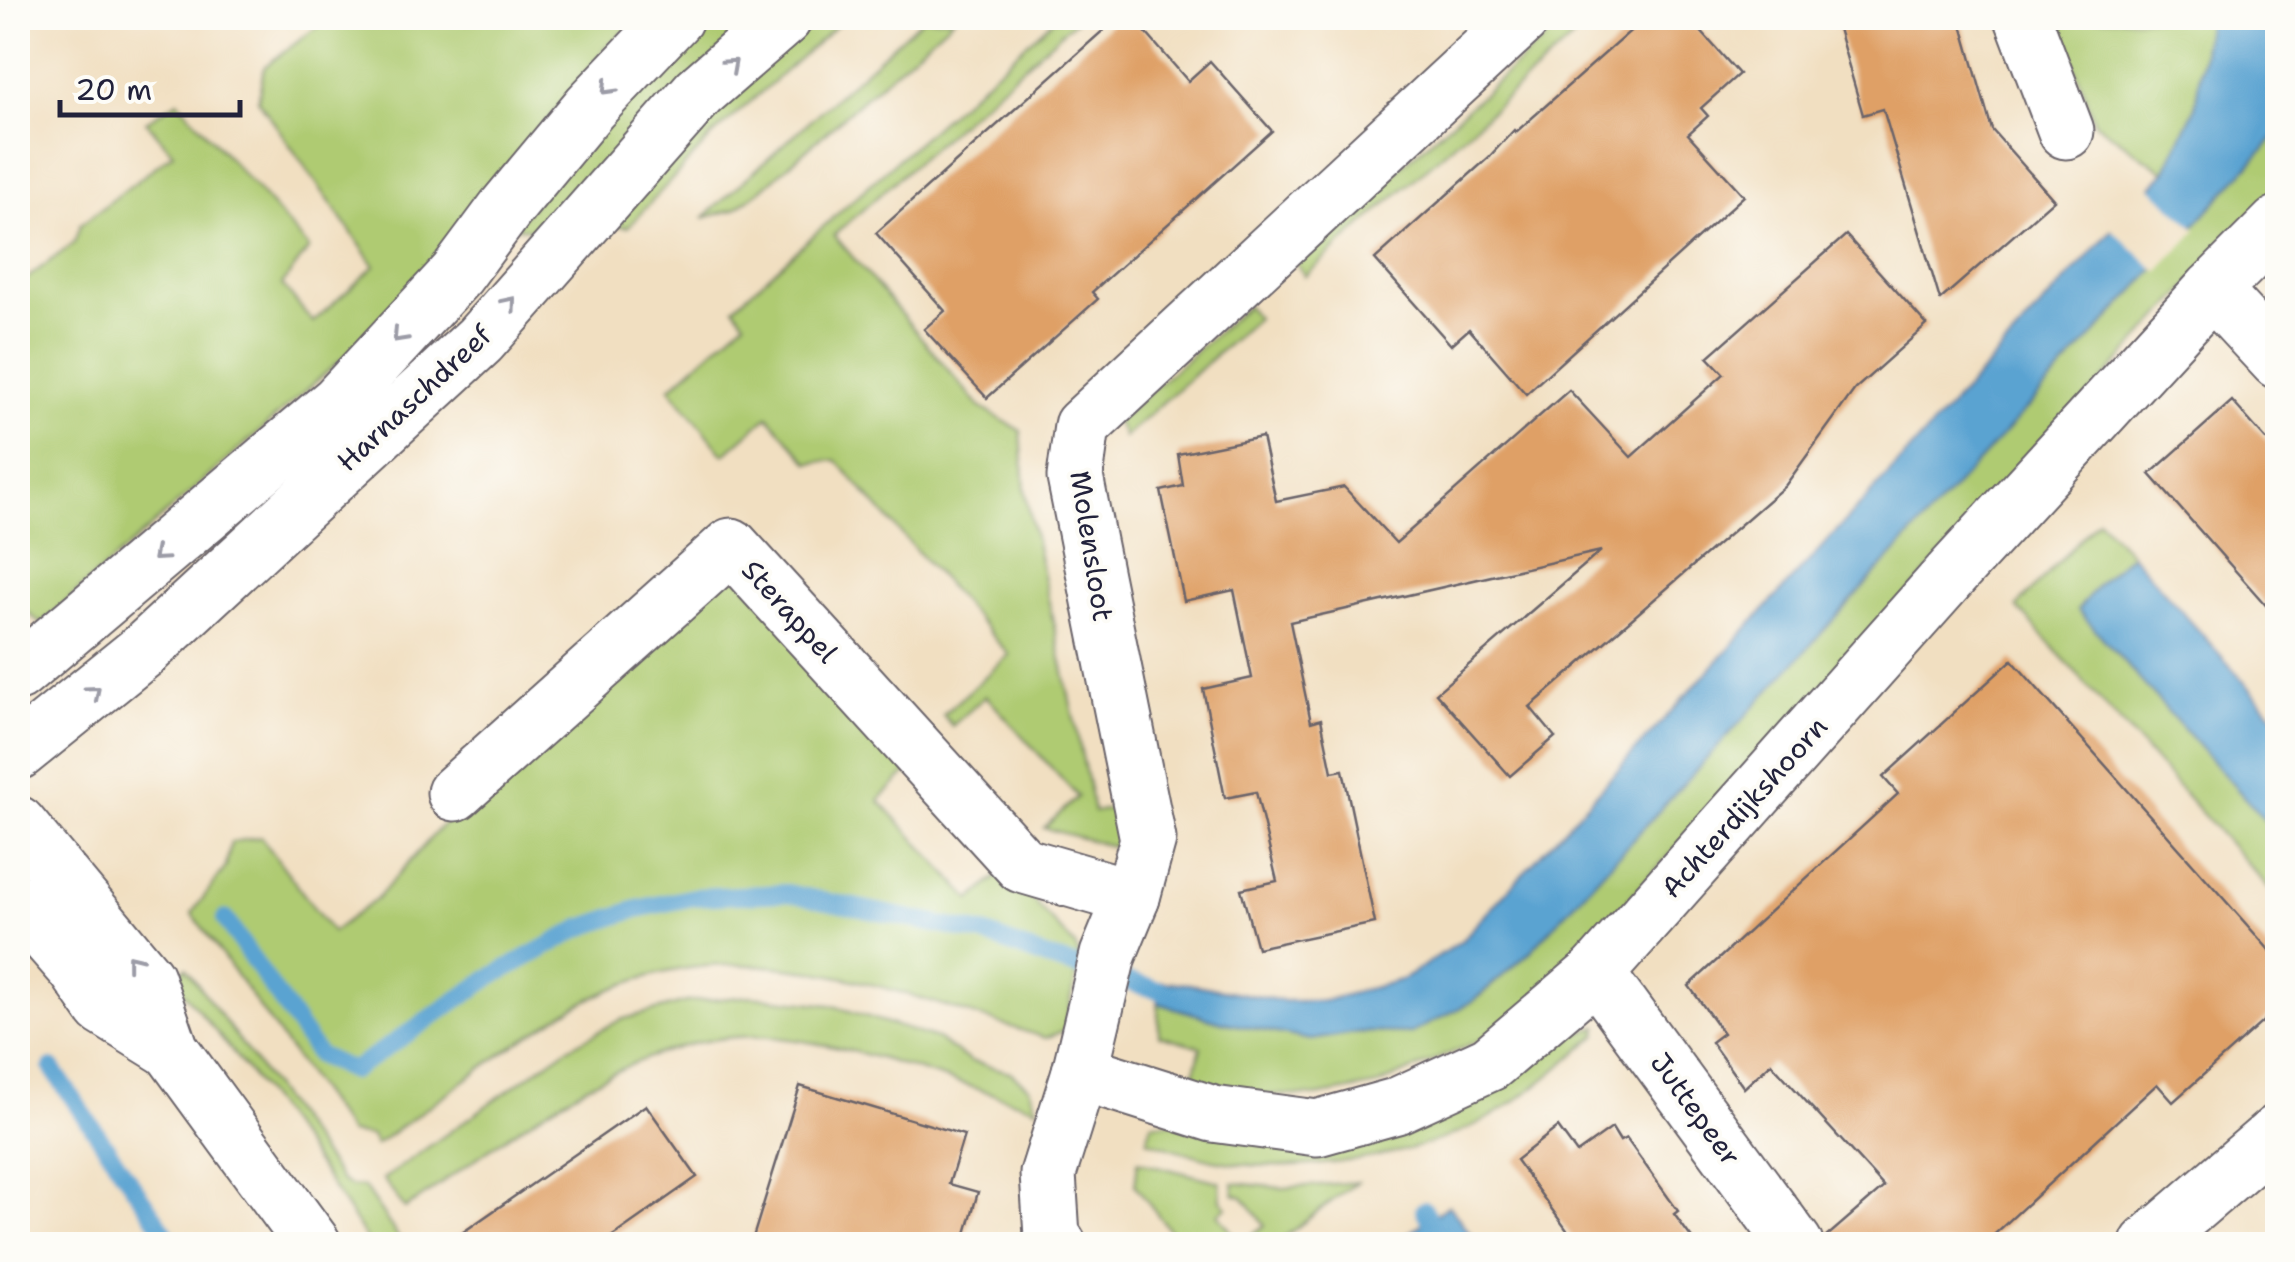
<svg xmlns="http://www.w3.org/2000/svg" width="2295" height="1262" font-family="'Shantell Sans',sans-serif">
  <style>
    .green { fill: #afcb72; stroke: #687656; stroke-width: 2.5 }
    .water { fill: #5aa3d1; stroke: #3e6286; stroke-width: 2.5 }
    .pier { fill: #f1dfc1 }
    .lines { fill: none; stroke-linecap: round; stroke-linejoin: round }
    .stream { stroke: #5aa3d1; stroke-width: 18 }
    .building { fill: #dfa066 }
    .minor-casing { stroke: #6a646a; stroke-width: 59 }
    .minor { stroke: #fff; stroke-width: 55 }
    .oneway { stroke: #9c9ca7 }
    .labels { text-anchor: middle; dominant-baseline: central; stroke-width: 8; stroke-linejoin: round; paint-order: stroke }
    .street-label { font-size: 28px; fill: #22223b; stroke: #fdfcf7 }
  </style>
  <rect width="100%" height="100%" fill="#fdfcf7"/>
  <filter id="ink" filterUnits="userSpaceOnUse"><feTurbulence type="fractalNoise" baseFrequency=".01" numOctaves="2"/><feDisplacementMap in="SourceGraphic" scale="20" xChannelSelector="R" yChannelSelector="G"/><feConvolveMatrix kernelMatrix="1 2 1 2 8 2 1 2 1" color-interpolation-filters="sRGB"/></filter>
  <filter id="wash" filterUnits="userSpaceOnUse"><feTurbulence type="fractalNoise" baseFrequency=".0048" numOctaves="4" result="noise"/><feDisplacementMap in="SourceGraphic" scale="40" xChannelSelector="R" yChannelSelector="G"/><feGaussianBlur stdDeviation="2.25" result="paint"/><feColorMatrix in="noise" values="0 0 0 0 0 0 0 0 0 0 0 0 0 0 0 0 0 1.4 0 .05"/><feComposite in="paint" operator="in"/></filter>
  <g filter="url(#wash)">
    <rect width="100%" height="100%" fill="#f1dfc1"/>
    <g class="green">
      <polygon points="329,18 640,18 608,46 413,289 369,335 41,624 18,604 18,285 74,243 80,225 173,153 146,121 178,101 309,248 282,285 313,322 375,266 258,100 264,67"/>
      <polygon points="704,18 750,18 551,232 514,227 638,77"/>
      <polygon points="805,18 845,18 714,134 628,227 612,225"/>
      <polygon points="923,18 954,18 761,190 735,209 703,218"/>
      <polygon points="1055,18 1078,18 834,235 980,407 1021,431 1025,491 1094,812 1115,808 1118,848 1044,828 1078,797 986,696 952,726 943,715 1009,655 836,460 809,463 768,416 724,455 670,388 745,321 734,307"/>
      <polygon points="1569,18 1596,18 1305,276 1294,261"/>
      <polygon points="2058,18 2208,18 2195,108 2165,172 2094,122"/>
      <polygon points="2277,135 2277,189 1545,991 1499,1032 1378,1085 1316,1096 1258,1094 1192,1082 1201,1047 1159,1035 1158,1003 1222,1022 1311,1040 1360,1032 1411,1033 1474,1001 1528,954"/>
      <polygon points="1247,306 1257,318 1124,437 1116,421"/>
      <polygon points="2098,519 2131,554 2099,583 2078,610 2277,834 2277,897 2017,607"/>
      <path d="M730 567 913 767 879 800 971 900 1005 870 1075 946 1080 958 1065 1030 1046 1038C881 988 726 915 563 1014 498 1053 437 1102 375 1145L371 1136 349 1133 192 913 226 867 231 842 261 837 332 932 376 899 456 810Z"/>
      <path d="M186 968 341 1180 350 1186 364 1187 403 1244H369C311 1149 244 1063 171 978Z"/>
      <path d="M751 996 831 1005 937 1039 970 1061 1010 1072 1029 1087 1037 1108C954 1083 865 1047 779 1038 640 1022 512 1136 405 1209L383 1179 568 1048 620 1020 686 1002Z"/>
      <path d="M1598 1027 1597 1035C1562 1064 1528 1096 1488 1118 1416 1159 1294 1176 1213 1160 1191 1155 1169 1147 1147 1140L1152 1123 1425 1121 1495 1091 1573 1035Z"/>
      <polygon points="1138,1161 1220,1182 1221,1200 1227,1207 1218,1214 1240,1243 1265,1225 1243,1197 1234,1194 1233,1183 1283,1188 1357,1182 1275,1244 1180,1244 1135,1185"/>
    </g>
    <g class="water">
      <polygon points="2208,18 2277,18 2277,135 1528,954 1473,1001 1411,1033 1360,1032 1311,1040 1222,1022 1158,1003 1162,982 1190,984 1283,1001 1324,1001 1404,979 1462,940 2165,172 2195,108"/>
      <polygon points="2131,554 2277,719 2277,834 2078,610 2099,583"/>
      <polygon points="1449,1205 1478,1244 1398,1244 1396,1242"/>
    </g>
    <polygon class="pier" points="2147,184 2197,230 2158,272 2109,227"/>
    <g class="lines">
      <g class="stream">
        <polyline points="225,919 318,1055 352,1071 491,977 581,928 637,909 694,897 787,893 984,934 1050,959 1179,996"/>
        <polyline points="52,1068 173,1244"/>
        <polyline points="1424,1210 1444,1244"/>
      </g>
    </g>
    <g id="blocks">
      <g class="building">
        <polygon points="1117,18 1133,18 1188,81 1210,61 1272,131 1092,292 1098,299 987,398 924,329 945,311 876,233"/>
        <polygon points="1645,18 1689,18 1739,74 1701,108 1708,116 1688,134 1744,196 1526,394 1469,329 1451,345 1375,259 1488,158 1514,130 1516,132"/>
        <polygon points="1835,18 1960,18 1992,130 2054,200 1940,300 1883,109 1863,115"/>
        <polygon points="1846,235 1927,325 1855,389 1785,486 1530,707 1555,737 1510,776 1436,693 1601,551 1290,622 1311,722 1321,719 1332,772 1343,770 1375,923 1257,948 1241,889 1277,881 1256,792 1225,798 1203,689 1252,678 1234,590 1184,601 1161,491 1183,486 1178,454 1262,437 1276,501 1344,487 1396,543 1569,390 1631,457 1724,374 1708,357"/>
        <polygon points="2232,401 2278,453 2278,619 2150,474"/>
        <polygon points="2012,660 2278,960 2278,1008 2173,1102 2157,1084 1984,1244 1826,1244 1825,1238 1884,1187 1771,1063 1744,1088 1711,1042 1723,1033 1689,986 1898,794 1883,777"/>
        <polygon points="800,1086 964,1135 949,1184 978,1192 963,1244 751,1244"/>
        <polygon points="646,1105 697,1177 617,1233 600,1244 446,1244"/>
        <polygon points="1558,1127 1577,1153 1612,1128 1620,1141 1626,1138 1678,1211 1674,1214 1696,1244 1577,1244 1516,1160"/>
      </g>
    </g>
  </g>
  <g filter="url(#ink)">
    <use href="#blocks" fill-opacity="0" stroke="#6a646a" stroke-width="2.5"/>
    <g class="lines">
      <g class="minor-casing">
        <g id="minor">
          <polyline points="2023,18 2066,131"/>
          <polyline points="2212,290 2278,361"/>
          <polyline points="18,673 338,402 457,274 506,208 590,107 675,18"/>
          <polyline points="18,752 143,651 480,340 699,92 784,18"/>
          <polyline points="455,793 731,546 1022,865 1132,897"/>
          <polyline points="18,824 146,978 171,1050 313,1244"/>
          <polyline points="18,903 76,969 103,1008 171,1050"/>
          <polyline points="1596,973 1795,1244"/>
          <polyline points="1080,1072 1213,1114 1317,1128 1396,1106 1490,1063 1596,973 1953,572 2212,290 2278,224"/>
          <polyline points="1058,1244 1052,1236 1048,1174 1080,1072 1108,955 1132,897 1148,839 1075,477 1082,426 1522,18"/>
          <polyline points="2148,1244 2278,1132"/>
        </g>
      </g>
      <use href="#minor" class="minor"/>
    </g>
    <defs><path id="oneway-chevron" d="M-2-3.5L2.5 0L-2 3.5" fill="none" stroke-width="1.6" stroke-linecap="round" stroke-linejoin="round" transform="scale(2.5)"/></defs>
    <g class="oneway">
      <use href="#oneway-chevron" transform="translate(731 65) rotate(-42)"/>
      <use href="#oneway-chevron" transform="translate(608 88) rotate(134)"/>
      <use href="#oneway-chevron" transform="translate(510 303) rotate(-50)"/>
      <use href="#oneway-chevron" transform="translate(399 336) rotate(133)"/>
      <use href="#oneway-chevron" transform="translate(159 555) rotate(139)"/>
      <use href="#oneway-chevron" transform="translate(94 692) rotate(-40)"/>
      <use href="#oneway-chevron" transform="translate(133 961) rotate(-128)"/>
    </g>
  </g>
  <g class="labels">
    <g class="street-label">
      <text transform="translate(414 398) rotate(-43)">Harnaschdreef</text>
      <text transform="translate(1092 546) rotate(81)">Molensloot</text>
      <text transform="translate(790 611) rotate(48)">Sterappel</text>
      <text transform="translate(1744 807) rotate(-48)">Achterdijkshoorn</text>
      <text transform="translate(1696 1109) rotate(54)">Juttepeer</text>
    </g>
  </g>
  <rect width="2295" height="1262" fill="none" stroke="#fdfcf7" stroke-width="60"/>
  <path d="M60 100v15h180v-15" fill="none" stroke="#22223b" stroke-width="5"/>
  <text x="75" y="100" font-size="30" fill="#22223b" stroke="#fdfcf7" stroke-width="8" paint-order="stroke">20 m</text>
</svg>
